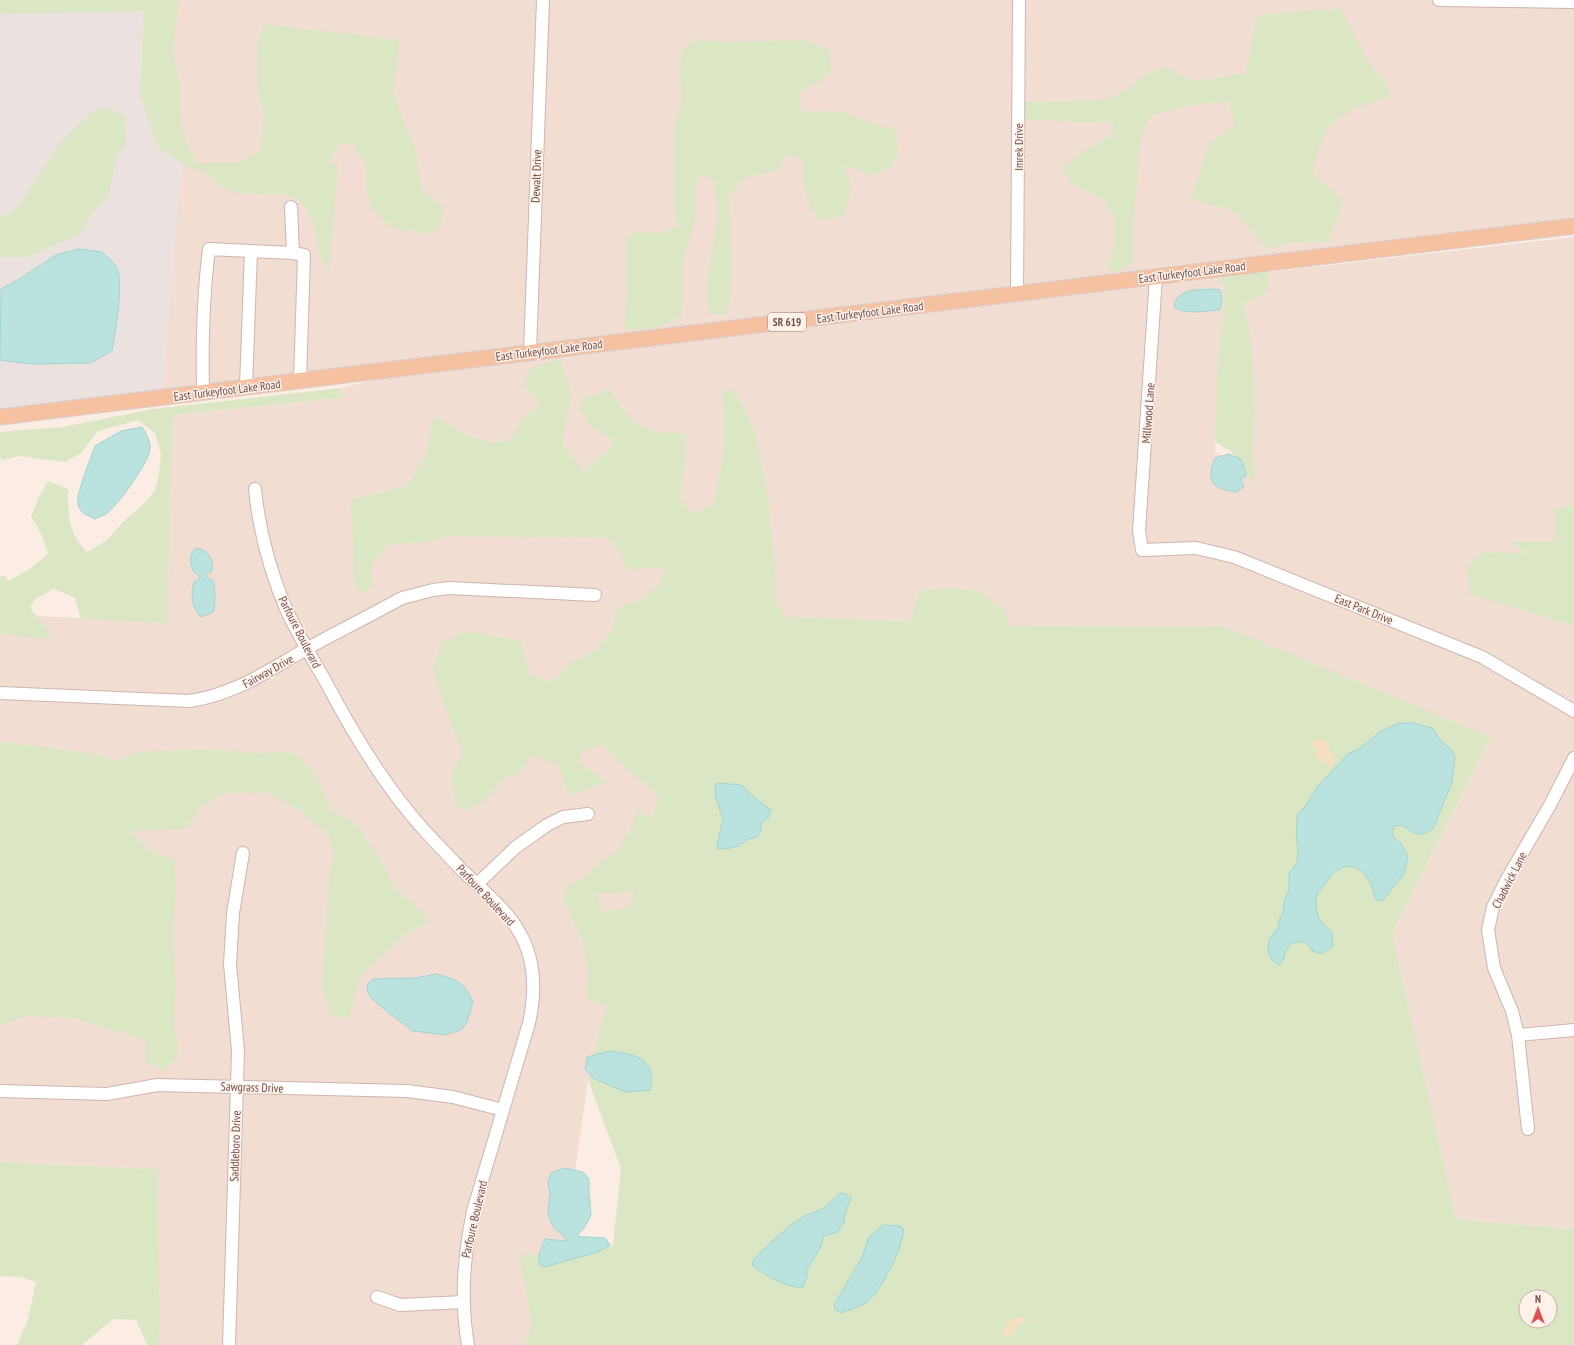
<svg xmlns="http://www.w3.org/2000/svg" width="1574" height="1345" font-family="'PT Sans Narrow',sans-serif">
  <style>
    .residential { fill: #f2ddd3 }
    .industrial { fill: #ebe1de }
    .green { fill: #dbe7c4; fill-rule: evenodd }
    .sand { fill: #f8dec1 }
    .water { fill: #bae3df; stroke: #a1d4d0 }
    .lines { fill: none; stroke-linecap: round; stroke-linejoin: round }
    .minor-casing { stroke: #ceb5ae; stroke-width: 14 }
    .major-casing { stroke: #d7cecd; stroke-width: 17 }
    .minor { stroke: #fff; stroke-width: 12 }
    .major { stroke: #f5c1a1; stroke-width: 15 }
    .labels { text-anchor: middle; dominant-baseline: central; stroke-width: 3; stroke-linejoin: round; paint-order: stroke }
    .shield { fill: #fef1ea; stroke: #9b807b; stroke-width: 1 }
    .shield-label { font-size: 11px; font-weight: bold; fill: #71504b }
    .street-label { font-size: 12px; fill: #71504b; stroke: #fef1ea }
  </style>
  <rect width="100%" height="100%" fill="#fbede4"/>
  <g class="residential">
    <polygon points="0,0 1574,0 1574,220 162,398 163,389 0,409"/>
    <polygon points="1574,237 1574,505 1555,508 1556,541 1509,541 1525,553 1483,552 1574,623 1574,1229 1456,1219 1392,933 1491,738 1225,627 1008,626 910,621 786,617 775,599 776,572 767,491 755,431 745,409 733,389 722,393 724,413 723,456 713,504 693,514 680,498 685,463 686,434 657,432 632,421 608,388 593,396 590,425 614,442 584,472 562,442 572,396 541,403 520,422 512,438 495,443 469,436 433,416 426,454 406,486 367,496 376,534 670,539 700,625 588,1080 550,1345 160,1345 158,1169 0,1162 0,614 167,623 173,415 343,398 340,388 395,375 1219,278 1224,286 1224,306 1217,371 1215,452 1255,470 1253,454 1255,413 1254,376 1251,339 1243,303 1268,293 1269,272"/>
  </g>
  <polygon class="industrial" points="144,11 141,95 156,145 182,163 163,389 0,409 0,14"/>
  <g class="green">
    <polygon points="0,0 179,0 177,11 173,55 180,85 180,116 186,144 197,163 239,163 261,150 264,116 258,91 257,45 264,24 400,40 393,92 408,132 416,149 418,170 422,190 444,207 441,224 430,234 392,228 373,210 367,193 366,168 354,145 338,144 328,164 338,164 329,275 318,250 315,230 309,212 298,199 283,194 258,195 236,193 220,187 205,173 182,163 156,145 141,94 144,11 0,14"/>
    <polygon points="1341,8 1370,65 1388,85 1390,97 1354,108 1329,126 1319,148 1312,176 1332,189 1342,200 1339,217 1326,242 1288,243 1265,248 1248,225 1231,210 1191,200 1209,143 1235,126 1228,101 1183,107 1152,116 1141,133 1132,240 1133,262 1118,272 1106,270 1115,247 1115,220 1105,201 1071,184 1062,168 1093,145 1112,135 1113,122 1080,123 1052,120 1024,120 1025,102 1102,100 1127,90 1148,73 1165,67 1194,81 1246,73 1257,15"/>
    <path d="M695 39 725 42 805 40 829 49 832 73 798 95 803 111 843 112 877 125 896 130 897 154 890 168 871 175 843 165 850 180V196L843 217 822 220 811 210 804 186 803 160 787 154 778 170 743 178 729 197C730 234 736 279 727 315H710C702 294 712 258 715 235 717 217 716 199 715 182L702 174 696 184V216L682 265 683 297 681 317 652 329H624L627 296 626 240 635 230 655 234 677 227 674 202V146L675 126 682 99 680 75 681 54Z"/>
    <path d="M101 108 113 109 125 117 126 144 116 156 109 196 91 213 82 232 72 238 27 257H0V217C4 215 8 214 11 212 24 203 31 187 39 175 55 149 73 123 101 108Z"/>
    <polygon points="1269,272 1268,293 1243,303 1251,339 1254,376 1255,413 1253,454 1255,470 1253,484 1246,476 1231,451 1215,442 1217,371 1224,306 1224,286 1219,278 1242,274"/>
    <path d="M559 359 572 396 562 442 584 472 614 442 590 425 580 410 584 396H593L608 388 632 421 657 432 686 434 685 463 680 498 693 514 713 504 723 456 724 413 722 393 733 389 745 409 755 431 767 491 776 572 775 599 786 617 910 621 920 590 950 588 978 590 1007 613 1008 626 1225 627 1491 737 1392 933 1456 1219 1574 1229V1345H524L532 1327 525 1283 519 1259 525 1253 539 1255V1264L598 1252 610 1245H613L621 1169 588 1080 606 1004 596 1003 587 998 588 971 583 940 564 901 567 886 585 877 600 862 615 853 630 831 638 809 652 819 658 796C639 778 619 764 602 745L581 752 579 763 607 782 569 796 557 764 533 755 519 774 505 777 484 801 467 811 458 807 455 802 452 774 462 753 443 701 433 668 443 643 465 631 521 641 529 673 550 682 568 665 598 648 613 629 616 608 641 599 658 587 665 568H643L627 570 621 556 609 538 452 536 427 542 389 545 371 565 372 587 361 594 354 582 351 500 406 486 426 454 433 416 469 436 495 443 512 438 520 422 541 403 522 386 531 368ZM634 891 630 907 603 912 596 893H614ZM1526 1297H1550V1321H1526Z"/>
    <path d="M340 388 343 398 173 415 167 623 81 619 75 598 54 589 35 599 30 608 50 632 45 639 0 634V576H5L9 581 31 568 48 554 42 536 31 516 39 497 48 481 68 489C69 516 67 531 87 552L106 541 128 517 142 506 155 490 159 474 161 454 155 433 138 420 98 431 81 453 65 462 19 456 2 460 0 457V432L63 427 153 409Z"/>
    <polygon points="1574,505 1574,626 1469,594 1467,566 1483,552 1525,553 1508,541 1555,541 1555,508"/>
    <polygon points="0,741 89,753 116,760 139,752 202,749 260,753 292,752 312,768 334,813 354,822 375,851 397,891 420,908 429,922 403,936 359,978 349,1019 331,1014 322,988 329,880 333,854 328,834 303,814 269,792 223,794 200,807 186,829 145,830 131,832 150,851 175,860 176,894 173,934 176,987 174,1024 178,1051 176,1060 161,1071 145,1061 146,1040 73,1018 29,1016 0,1025"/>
    <polygon points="0,1162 158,1169 160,1345 147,1345 136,1320 113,1319 82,1345 17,1345 28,1320 36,1282 20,1277 0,1276"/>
  </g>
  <g class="sand">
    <polygon points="1322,739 1327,742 1329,750 1335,758 1333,765 1331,766 1315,756 1314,754 1319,749 1317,747 1313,746 1312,743 1316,740"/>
    <path d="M1023 1317 1025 1319V1322L1017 1325C1014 1330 1014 1336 1006 1336L1003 1333 1005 1326 1010 1319Z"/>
  </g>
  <g class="water">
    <path d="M79 249 102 252C106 256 114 262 117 268 124 286 115 332 112 351L90 363 31 364 0 360 1 289 21 278 56 255Z"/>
    <path d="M1213 289 1220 290C1222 295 1223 306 1219 310 1205 311 1185 315 1174 307 1177 288 1198 290 1213 289Z"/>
    <path d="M142 427C146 433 151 443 150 450 147 465 118 505 106 514 103 516 98 517 95 519L83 513 78 506V496L83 479 95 446 121 431Z"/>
    <path d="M1229 454 1241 459 1246 474V476L1240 479 1244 486 1237 492C1212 489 1206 482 1215 458Z"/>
    <path d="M197 548C209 551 214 559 212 571L206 574 208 578 213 581C215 591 216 603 213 612L201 617C192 608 190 594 194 582L200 578 198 574 194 572C190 564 188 553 197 548Z"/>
    <path d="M1399 723H1413L1432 728 1442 742 1449 747 1455 756 1452 782 1433 829C1429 831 1423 835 1418 834 1408 833 1405 821 1394 827L1392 832 1393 837 1401 843 1408 857 1404 874 1384 899 1379 901 1375 898C1373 884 1362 862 1344 867 1333 870 1328 880 1322 888 1322 888 1319 892 1318 892 1314 902 1316 917 1323 924 1326 927 1330 930 1332 933 1333 937 1332 942 1333 946L1321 954 1312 951C1310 942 1295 938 1289 946 1284 952 1286 960 1279 965 1268 961 1265 945 1272 935 1274 932 1277 930 1279 927L1278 922 1284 911 1283 905 1289 890V873L1297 863 1298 850 1296 833 1297 821V815L1305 807 1317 787 1349 753 1359 749 1381 731Z"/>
    <path d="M717 783 742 785 750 794 771 810 768 818C755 824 765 830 757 837L748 839 739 846 726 849H718L717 845 723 819 716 798 715 785Z"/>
    <path d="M437 974C459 981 463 981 473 1002L467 1022 462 1029 446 1035 413 1031 389 1013 371 998 367 990 368 984 373 979 416 978Z"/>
    <path d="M609 1051C634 1054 657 1058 650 1090L625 1092 593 1078 585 1069 587 1057Z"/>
    <polygon points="564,1168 583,1172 589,1179 589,1191 591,1215 584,1228 577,1236 584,1237 605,1238 610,1245 598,1252 544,1267 539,1264 539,1255 545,1239 567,1241 562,1234 554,1228 548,1214 550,1193 548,1183 551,1173"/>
    <path d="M842 1193 846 1194 851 1198 845 1214 844 1222 838 1232 824 1236 820 1248 807 1270V1276L803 1287C789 1289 762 1274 752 1265L754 1259 758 1255C772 1242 786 1227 803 1217 810 1213 817 1212 823 1208 832 1204 833 1196 842 1193Z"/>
    <path d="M883 1225 900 1226 904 1230C902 1249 882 1290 867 1302 860 1307 849 1310 841 1313L835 1309 834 1305 862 1257 869 1237Z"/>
  </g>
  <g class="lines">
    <g class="minor-casing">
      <g id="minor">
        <polyline points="1439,0 1574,2"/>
        <polyline points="291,207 293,253"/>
        <polyline points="1156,277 1139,531 1142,550 1196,548 1234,557 1482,657 1574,711"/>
        <polyline points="1017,294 1019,0"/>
        <polyline points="530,352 543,0"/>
        <polyline points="246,387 251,251"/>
        <path d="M203 393C202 346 203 296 209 249L293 253 304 255 300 381"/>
        <path d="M255 489C259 530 270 571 286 609 298 635 314 661 328 686 355 737 385 787 424 830 438 845 451 859 465 873 483 891 505 908 518 930 536 959 536 991 529 1023L473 1211C464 1256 460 1299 468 1345"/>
        <path d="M0 693 189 701C234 695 269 670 308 648 339 631 371 615 402 598L433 590 449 588 595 595"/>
        <polyline points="477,884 516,847 547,825 563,817 588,814"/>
        <polyline points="1518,1035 1574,1030"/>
        <polyline points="0,1091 107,1094 157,1085 407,1091 453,1097 503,1110"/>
        <polyline points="1528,1129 1518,1035 1512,1011 1494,968 1488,930 1493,907 1507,879 1550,805 1574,758"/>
        <polyline points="377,1297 400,1305 463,1302"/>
        <polyline points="229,1345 238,1051 230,964 233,913 243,853"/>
      </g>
    </g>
    <g class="major-casing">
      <polyline id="major" points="0,417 1574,226"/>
    </g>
    <use href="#minor" class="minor"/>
    <use href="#major" class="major"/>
  </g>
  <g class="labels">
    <rect class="shield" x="768" y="313" width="38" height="18" rx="3"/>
    <g class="shield-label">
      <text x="787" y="322">SR 619</text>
    </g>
    <g class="street-label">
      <text transform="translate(1018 147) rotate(-90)">Imrek Drive</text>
      <text transform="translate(536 176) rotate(-88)">Dewalt Drive</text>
      <text transform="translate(1192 272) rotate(-7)">East Turkeyfoot Lake Road</text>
      <text transform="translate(870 312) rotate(-7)">East Turkeyfoot Lake Road</text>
      <text transform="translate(549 350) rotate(-7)">East Turkeyfoot Lake Road</text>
      <text transform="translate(227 390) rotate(-7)">East Turkeyfoot Lake Road</text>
      <text transform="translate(1148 413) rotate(-86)">Millwood Lane</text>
      <text transform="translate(1364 609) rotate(22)">East Park Drive</text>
      <text transform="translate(300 632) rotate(63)">Parfoure Boulevard</text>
      <text transform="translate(268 671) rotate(-29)">Fairway Drive</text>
      <text transform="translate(1509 880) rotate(-63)">Chadwick Lane</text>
      <text transform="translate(486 895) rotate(47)">Parfoure Boulevard</text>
      <text transform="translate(252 1087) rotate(2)">Sawgrass Drive</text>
      <text transform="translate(235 1146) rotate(-88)">Saddleboro Drive</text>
      <text transform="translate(474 1219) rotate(-77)">Parfoure Boulevard</text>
    </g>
  </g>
  <g transform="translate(1538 1309)"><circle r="19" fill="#fef1ea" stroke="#c6b1aa"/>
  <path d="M0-3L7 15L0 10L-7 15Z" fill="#dd5153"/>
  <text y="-6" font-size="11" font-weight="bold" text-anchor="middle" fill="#71504b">N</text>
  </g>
</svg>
